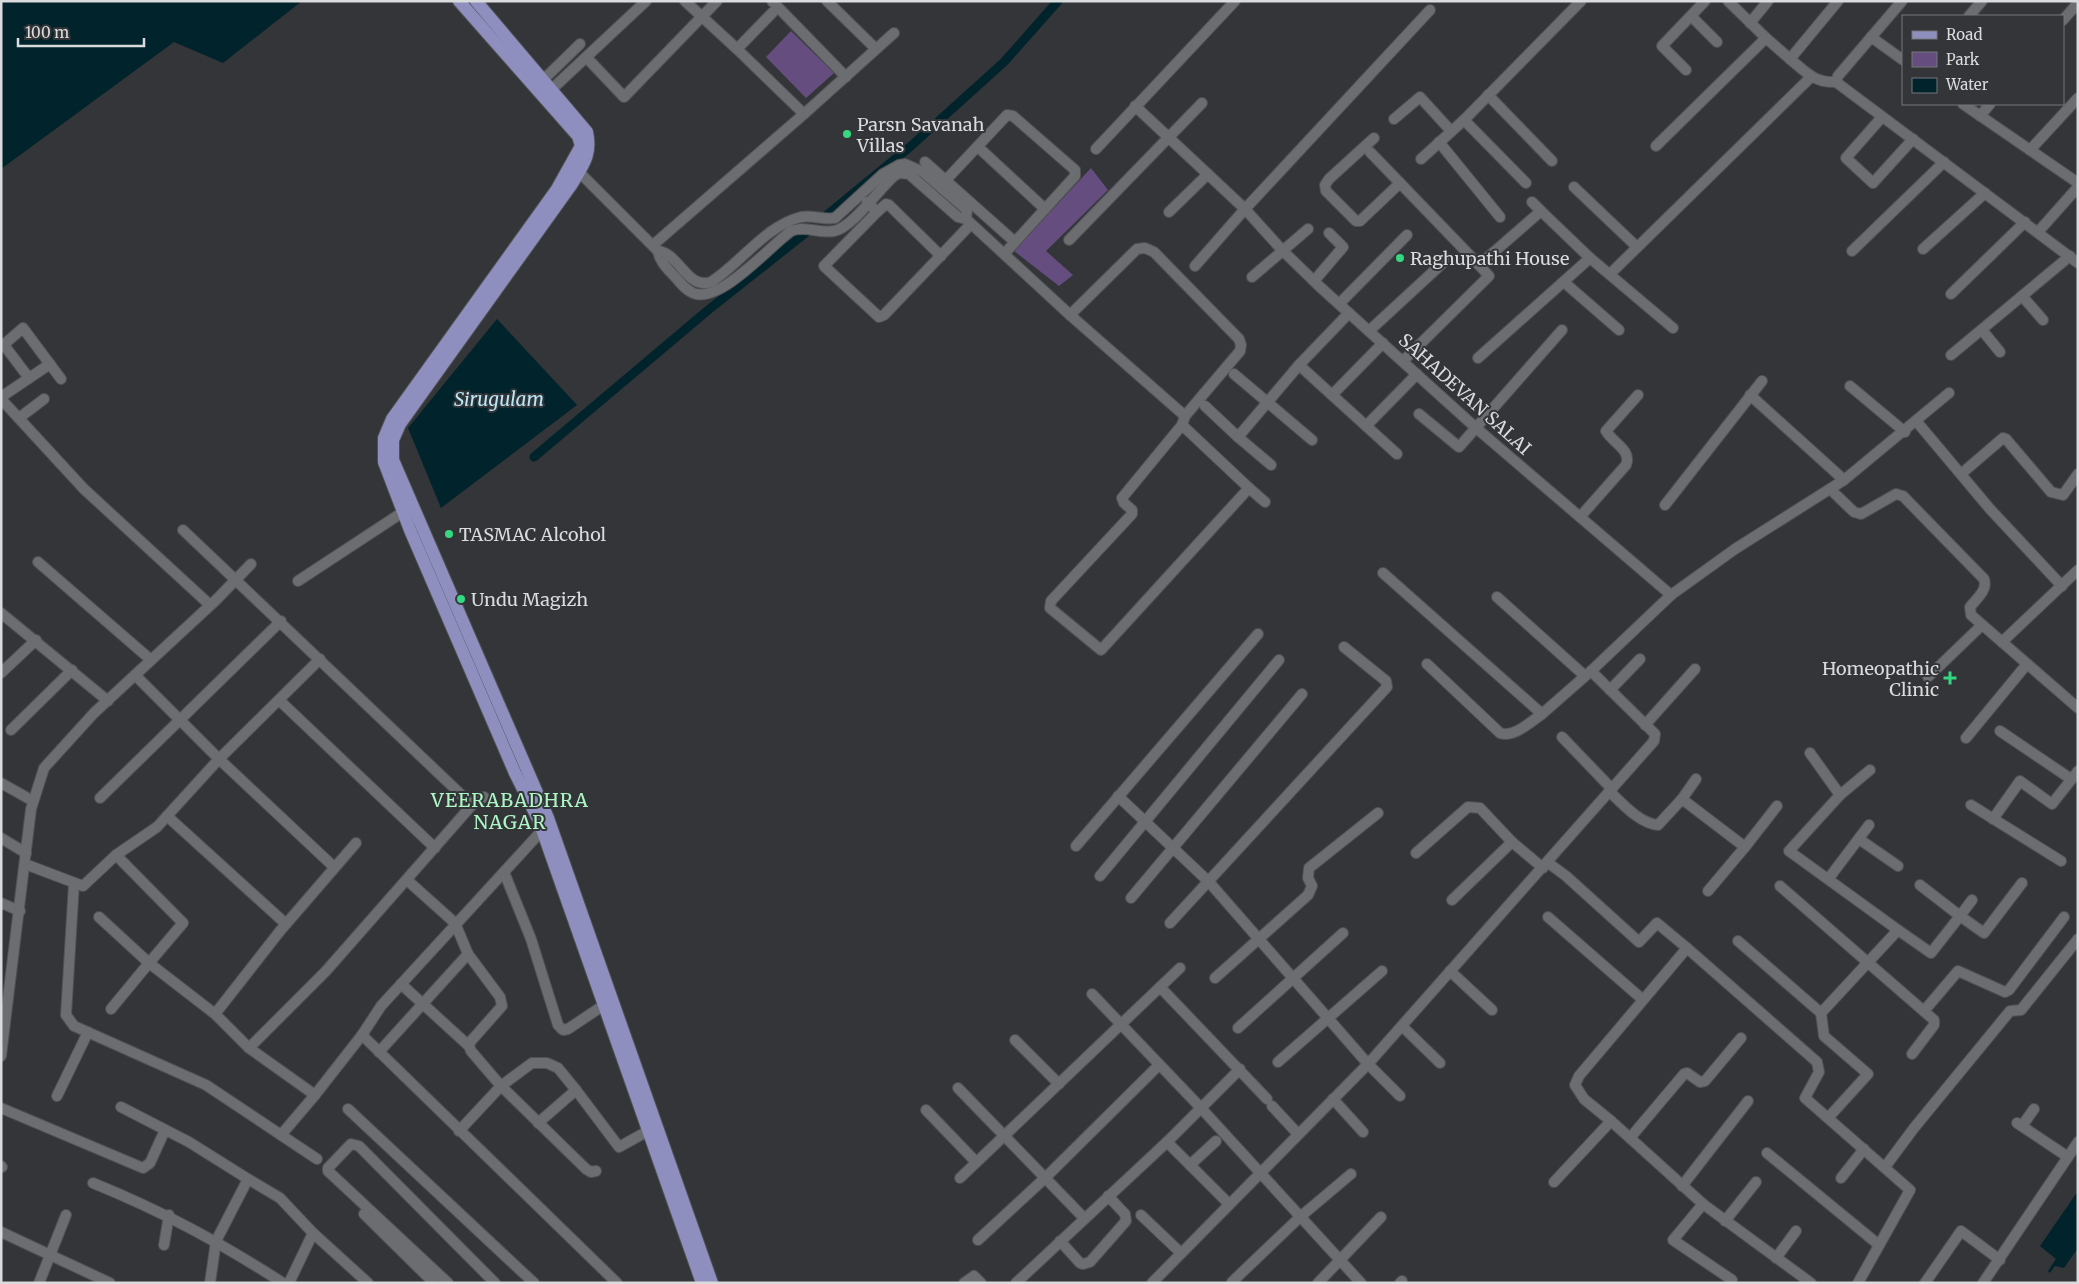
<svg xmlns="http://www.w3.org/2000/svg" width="2079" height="1284" font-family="Merriweather,serif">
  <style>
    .green { fill: #654e7f }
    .water { fill: #01232c }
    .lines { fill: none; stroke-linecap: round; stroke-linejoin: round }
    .canal { stroke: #01232c; stroke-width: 9 }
    .minor-casing { stroke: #505154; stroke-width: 12 }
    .major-casing { stroke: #505154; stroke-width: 14 }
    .minor { stroke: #6b6d70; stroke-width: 10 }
    .major { stroke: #8e8fbf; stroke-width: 12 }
    .poi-dot { fill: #35d881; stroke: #333538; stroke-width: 2 }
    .labels { text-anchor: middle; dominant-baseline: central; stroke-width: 4; stroke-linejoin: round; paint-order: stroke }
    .poi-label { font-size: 18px; fill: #dadbdd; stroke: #333538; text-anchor: start }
    .street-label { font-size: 18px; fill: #dadbdd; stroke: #333538 }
    .water-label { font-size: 19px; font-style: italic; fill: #b8e8f7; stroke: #333538 }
    .neighbourhood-label { font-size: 19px; letter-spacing: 1px; fill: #adf6c4; stroke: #333538 }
  </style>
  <rect width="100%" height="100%" fill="#333538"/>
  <g class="green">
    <polygon points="791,31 834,73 806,98 766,57"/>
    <polygon points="1091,168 1108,190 1046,251 1073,275 1059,286 1014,251"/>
  </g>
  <g class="water">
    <polygon points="1,1 302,1 223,63 174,42 1,169"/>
    <polygon points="497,319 577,405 441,508 408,428"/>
    <polygon points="2078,1191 2078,1248 2064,1268 2055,1266 2050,1273 2048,1271 2056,1259 2040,1246"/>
  </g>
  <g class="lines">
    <g class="canal">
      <polyline points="827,215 911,146 1004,62 1058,1"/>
      <polyline points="534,457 707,311 808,231"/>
    </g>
    <g class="minor-casing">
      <g id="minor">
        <polyline points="685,1 737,49"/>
        <polyline points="772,1 846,77"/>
        <polyline points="827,1 876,49"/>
        <polyline points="1728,1 1766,38"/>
        <path d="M1838 1 1790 59C1806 72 1814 83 1836 82L2078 263"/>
        <polyline points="773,12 737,49 804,114"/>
        <polyline points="1691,16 1717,42"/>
        <polyline points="1969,16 1982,1"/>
        <polyline points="2063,20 2078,3"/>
        <polyline points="1750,23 1768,1"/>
        <polyline points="1871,37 1903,60"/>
        <polyline points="587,58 624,97 717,1"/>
        <polyline points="1686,70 1662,46 1705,1"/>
        <polyline points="544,79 580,44"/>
        <polyline points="1836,82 1838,76 1902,1"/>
        <polyline points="552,89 646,1"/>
        <polyline points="1488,95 1552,161"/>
        <polyline points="1963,104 2078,183"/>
        <polyline points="1135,106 1245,209 1282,250 1319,286 1475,427 1671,595"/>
        <polyline points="1980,116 1990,104"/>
        <polyline points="1882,117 1846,158 1873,183 1913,139"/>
        <polyline points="1394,119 1420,97 1451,131"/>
        <polyline points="1464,120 1526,183"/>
        <polyline points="1374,138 1329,179 1325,185 1326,191 1356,221 1360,221 1400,183 1479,265 1541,211 1590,258 1673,328"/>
        <polyline points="1439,142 1500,217"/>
        <polyline points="1656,146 1766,38 1790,59"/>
        <polyline points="978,147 1045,209"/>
        <polyline points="1096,149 1235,1"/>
        <polyline points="2030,150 2078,98"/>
        <polyline points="1370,152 1400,183"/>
        <polyline points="1421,159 1464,120 1581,1"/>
        <polyline points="925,162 1015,242"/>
        <path d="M579 172 658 251C660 263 669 270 677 279 682 285 688 292 696 294 723 300 769 247 791 231 805 225 819 234 834 231 852 228 879 189 894 176L899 173 909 174 958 217 966 219 1070 315"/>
        <polyline points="945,181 1007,115 1013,116 1075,170 1075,176 1005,253"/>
        <polyline points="1574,187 1637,247"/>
        <polyline points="867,202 877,212 824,266 879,317 884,315 971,224"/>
        <polyline points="1532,202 1541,211"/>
        <polyline points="877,212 886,204 889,205 941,256"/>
        <polyline points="1169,212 1208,174"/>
        <polyline points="2038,232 2078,187"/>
        <polyline points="1069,240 1202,103"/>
        <polyline points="653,245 804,114 894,33"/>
        <polyline points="1923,249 1985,193"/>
        <path d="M658 251C680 254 687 290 711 282 741 263 765 226 801 217 812 215 824 220 835 218L883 174 899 165 905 164 923 172 967 210 966 219"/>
        <polyline points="1852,251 1944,162"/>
        <polyline points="1195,266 1245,209 1430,10"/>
        <polyline points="1610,274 1811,77"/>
        <polyline points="1252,277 1308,229"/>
        <polyline points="1314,281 1343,247 1329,233"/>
        <polyline points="1565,283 1619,330"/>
        <polyline points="1951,294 2025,222"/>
        <polyline points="2022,296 2043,320"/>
        <polyline points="1339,304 1407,235"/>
        <polyline points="1982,330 2000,352"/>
        <polyline points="1369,331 1447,259"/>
        <polyline points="4,345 29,378"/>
        <polyline points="1,347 23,328 61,379"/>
        <polyline points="1951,355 2070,256"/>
        <polyline points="1478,358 1590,258"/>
        <polyline points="1403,361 1489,276 1479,265"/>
        <polyline points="1299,365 1332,395 1383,343"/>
        <polyline points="1234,374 1312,440"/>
        <polyline points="1850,386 1905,432"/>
        <polyline points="1332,395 1397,454"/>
        <polyline points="1750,395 1844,480"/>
        <polyline points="1,397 50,364"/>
        <polyline points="1,399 84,489 210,605"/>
        <polyline points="1205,406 1238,437"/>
        <polyline points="1419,414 1459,447 1562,330"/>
        <polyline points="19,418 44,399"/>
        <polyline points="1917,422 1990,509 2062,586"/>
        <polyline points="1182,425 1122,498 1124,503 1132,510 1132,514 1051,601 1050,608 1101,650 1249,488 1182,425 1185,416 1240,351 1241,345 1239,339 1154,252 1145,248 1137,249 1070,315 1185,416"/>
        <polyline points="1366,426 1417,374"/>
        <polyline points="1271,465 1238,437 1299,365 1349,313"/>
        <polyline points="1961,474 2003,438 2006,439 2051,492 2063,495 2078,474"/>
        <polyline points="1249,488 1265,502"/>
        <path d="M1830 489 1854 512 1861 514 1896 494 1903 496 1984 579C1988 590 1977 598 1970 607L1971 615 2078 708"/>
        <polyline points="1665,505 1762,381"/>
        <path d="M1580 517 1626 465C1632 450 1613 443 1606 431L1638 395"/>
        <polyline points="183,530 472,805"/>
        <polyline points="38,562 151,660"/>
        <polyline points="1383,573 1542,714 1591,671"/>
        <polyline points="298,581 403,512"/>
        <polyline points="1497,597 1585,676"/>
        <polyline points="1,613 108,701"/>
        <polyline points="2002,642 2078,570"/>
        <path d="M1427 664 1500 733C1514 738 1530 722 1542 714"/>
        <polyline points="1,673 36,640"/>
        <polyline points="135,675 219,759 334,867"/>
        <polyline points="1928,677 1982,625"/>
        <polyline points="1610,690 1640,659"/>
        <polyline points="279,700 435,848"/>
        <polyline points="1645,725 1695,669"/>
        <polyline points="11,730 72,670"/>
        <polyline points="2000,731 2071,779"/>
        <polyline points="1562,737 1612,789"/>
        <polyline points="1966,738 2027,664"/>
        <polyline points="1810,753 1840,795 1789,851 1898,930 1821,1013 1824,1036 1868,1074 1828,1118"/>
        <polyline points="1,783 33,801"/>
        <path d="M1610 792C1623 804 1639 823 1658 825L1682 799 1745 847 1708 891"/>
        <polyline points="1840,795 1870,770"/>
        <polyline points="1118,796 1209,882 1368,1064 1400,1096"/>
        <polyline points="100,798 281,621"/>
        <polyline points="1682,799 1696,779"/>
        <polyline points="1971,805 2061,861"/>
        <polyline points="167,816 286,924"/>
        <polyline points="1993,819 2020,781 2052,804 2078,771"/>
        <polyline points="1,838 26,853"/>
        <polyline points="1859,839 1898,866"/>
        <polyline points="1076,846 1258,634"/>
        <polyline points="1745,847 1777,806"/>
        <polyline points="1416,853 1468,807 1480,808 1512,842 1543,868"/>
        <polyline points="116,855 183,923 149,963 215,1014 249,1048 315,1095 362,1035 381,1006 547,825"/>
        <polyline points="1547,862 1566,876 1639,942 1657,923 1687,948"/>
        <polyline points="25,864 83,886 116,855 157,827 219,759 320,659"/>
        <polyline points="504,872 531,939 558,1025 563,1030 568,1029 604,1005"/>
        <polyline points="1100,876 1279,660"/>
        <polyline points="1829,878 1869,825"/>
        <polyline points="407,880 455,923 468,954 500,997 502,1006 471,1041 469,1046 471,1051 501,1086 586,1169 591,1172 596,1171"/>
        <polyline points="74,883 66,1015 74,1026 206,1085 281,1135 315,1095"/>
        <polyline points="1920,885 1960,916 1972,900"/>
        <polyline points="1780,886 1934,1020 1934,1025 1912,1054"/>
        <polyline points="1131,898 1302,694"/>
        <polyline points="1452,900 1512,842"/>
        <polyline points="1,903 20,911"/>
        <polyline points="99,917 149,963 111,1009"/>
        <polyline points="1548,917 1642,999"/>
        <polyline points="1170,923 1387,687 1386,681 1344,647"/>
        <polyline points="1898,930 1931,953 1960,916 1984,933 2022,883"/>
        <polyline points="1738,941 1821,1013"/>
        <polyline points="1450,971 1492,1010"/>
        <polyline points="1215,978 1308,895 1312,886 1308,878 1309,868 1378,813"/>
        <polyline points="401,984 469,1046"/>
        <polyline points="1160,987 1267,1099"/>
        <polyline points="1092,994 1201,1108 1361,1283"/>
        <polyline points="1924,1011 1958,971 2005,992 2009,990 2064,917"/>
        <polyline points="215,1014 280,931 356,843"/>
        <polyline points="1402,1026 1440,1063"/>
        <polyline points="1238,1028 1343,933"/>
        <polyline points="362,1035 617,1283"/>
        <polyline points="1741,1038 1705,1081 1700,1082 1687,1073 1684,1074 1630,1138 1703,1204 1811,1283"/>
        <polyline points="1015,1040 1059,1084"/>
        <polyline points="249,1048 326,971 472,805 484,797"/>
        <polyline points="379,1052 468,954"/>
        <polyline points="1,1056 31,809 44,768 94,713 216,600 251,564"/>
        <polyline points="1278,1062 1382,971"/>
        <polyline points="958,1088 1084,1218"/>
        <polyline points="57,1096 88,1032"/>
        <polyline points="1333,1099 1363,1132"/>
        <polyline points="1272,1106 1298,1134"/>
        <polyline points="121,1107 189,1142 248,1179 216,1241 210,1283"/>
        <polyline points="1,1108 143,1168 150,1163 165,1130"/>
        <polyline points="348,1109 534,1283"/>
        <polyline points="926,1110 976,1162"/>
        <polyline points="1611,1121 1630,1138"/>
        <polyline points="538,1123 576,1090 619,1147 648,1131"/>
        <polyline points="2017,1123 2068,1157"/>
        <polyline points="2022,1126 2034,1109"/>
        <polyline points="459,1131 501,1086 532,1063 547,1063 558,1068 576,1090"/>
        <polyline points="281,1135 317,1159"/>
        <polyline points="1167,1142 1190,1165 1216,1141"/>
        <polyline points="1767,1153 1879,1245"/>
        <polyline points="1190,1165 1229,1204"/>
        <polyline points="1,1166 2,1167"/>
        <polyline points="1885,1167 1914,1128 2010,1011 2021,1010 2078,939"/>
        <polyline points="960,1178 1180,968"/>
        <polyline points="1841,1178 1864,1149"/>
        <polyline points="248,1179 280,1198 313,1233 289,1283"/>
        <polyline points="1554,1182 1611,1121 1584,1099 1575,1085 1579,1076 1687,948 1817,1062 1819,1072 1805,1098 1910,1190 1858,1283"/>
        <path d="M93 1183C164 1212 219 1242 283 1283"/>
        <polyline points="1682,1186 1748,1101"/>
        <polyline points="1703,1204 1673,1240 1732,1280"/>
        <polyline points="364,1214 434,1283"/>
        <polyline points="1141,1215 1181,1253"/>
        <polyline points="1725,1221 1756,1182"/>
        <polyline points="1,1232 110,1283"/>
        <polyline points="313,1233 368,1283"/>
        <polyline points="978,1240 1045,1178 1159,1065"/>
        <polyline points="1060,1241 1080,1263 1083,1264 1090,1262 1126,1221 1125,1214 1108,1196"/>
        <polyline points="164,1245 169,1215"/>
        <polyline points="1776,1258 1796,1231"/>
        <polyline points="1232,1282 1300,1217 1351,1174"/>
        <polyline points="39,1283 66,1215"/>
        <polyline points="448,1283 328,1171 328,1168 351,1144 359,1146 495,1283"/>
        <polyline points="964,1283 974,1276 981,1283"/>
        <polyline points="1016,1283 1167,1142 1240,1069"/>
        <polyline points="1152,1283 1368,1064 1654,741 1655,734 1591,671 1671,595 1735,549 1844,480 1949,393"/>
        <polyline points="1318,1283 1381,1217"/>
        <polyline points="1400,1283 1402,1281"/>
        <polyline points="1925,1283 1961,1231 2000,1260"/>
        <polyline points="1983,1283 2078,1142"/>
      </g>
    </g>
    <g class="major-casing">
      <g id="major">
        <polyline points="459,1 578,136 581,146 557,189 392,419 384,438 384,462 410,530 515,773 539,821 702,1283"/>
        <path d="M476 1 587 132C592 155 583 165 572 184L400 424 393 440V460L548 818 712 1283"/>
      </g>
    </g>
    <use href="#minor" class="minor"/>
    <use href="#major" class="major"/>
  </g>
  <g class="poi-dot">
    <circle cx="847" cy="134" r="5"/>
    <circle cx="1400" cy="258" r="5"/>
    <circle cx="449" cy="534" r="5"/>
    <circle cx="461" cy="599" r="5"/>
    <path d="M1947.5 670.5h5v5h5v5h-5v5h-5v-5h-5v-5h5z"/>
  </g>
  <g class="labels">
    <g class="poi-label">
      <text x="857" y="124">Parsn Savanah<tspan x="857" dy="21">Villas</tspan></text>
      <text x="1410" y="258">Raghupathi House</text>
      <text x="459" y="534">TASMAC Alcohol</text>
      <text x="471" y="599">Undu Magizh</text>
      <text x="1939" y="668" text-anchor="end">Homeopathic<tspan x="1939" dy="21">Clinic</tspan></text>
    </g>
    <g class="street-label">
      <text transform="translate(1465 394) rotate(42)">SAHADEVAN SALAI</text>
    </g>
    <g class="water-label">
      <text x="499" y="399">Sirugulam</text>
    </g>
    <g class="neighbourhood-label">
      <text x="510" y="800">VEERABADHRA<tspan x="510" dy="22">NAGAR</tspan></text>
    </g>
  </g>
  <rect width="2079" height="1284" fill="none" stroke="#dadbdd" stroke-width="5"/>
  <rect x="1902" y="15" width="162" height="90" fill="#333538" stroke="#76777a"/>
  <rect x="1912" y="31" width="25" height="8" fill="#8e8fbf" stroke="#76777a"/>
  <text x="1946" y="40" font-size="15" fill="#dadbdd">Road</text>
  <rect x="1912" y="52" width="25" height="15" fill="#654e7f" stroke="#76777a"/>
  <text x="1946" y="65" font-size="15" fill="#dadbdd">Park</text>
  <rect x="1912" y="78" width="25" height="15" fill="#01232c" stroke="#76777a"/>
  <text x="1946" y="90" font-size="15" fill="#dadbdd">Water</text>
  <path d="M18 38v8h126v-8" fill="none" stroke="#dadbdd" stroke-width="2.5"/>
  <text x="25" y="38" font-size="15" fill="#dadbdd" stroke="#333538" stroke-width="4" paint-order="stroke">100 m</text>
</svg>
